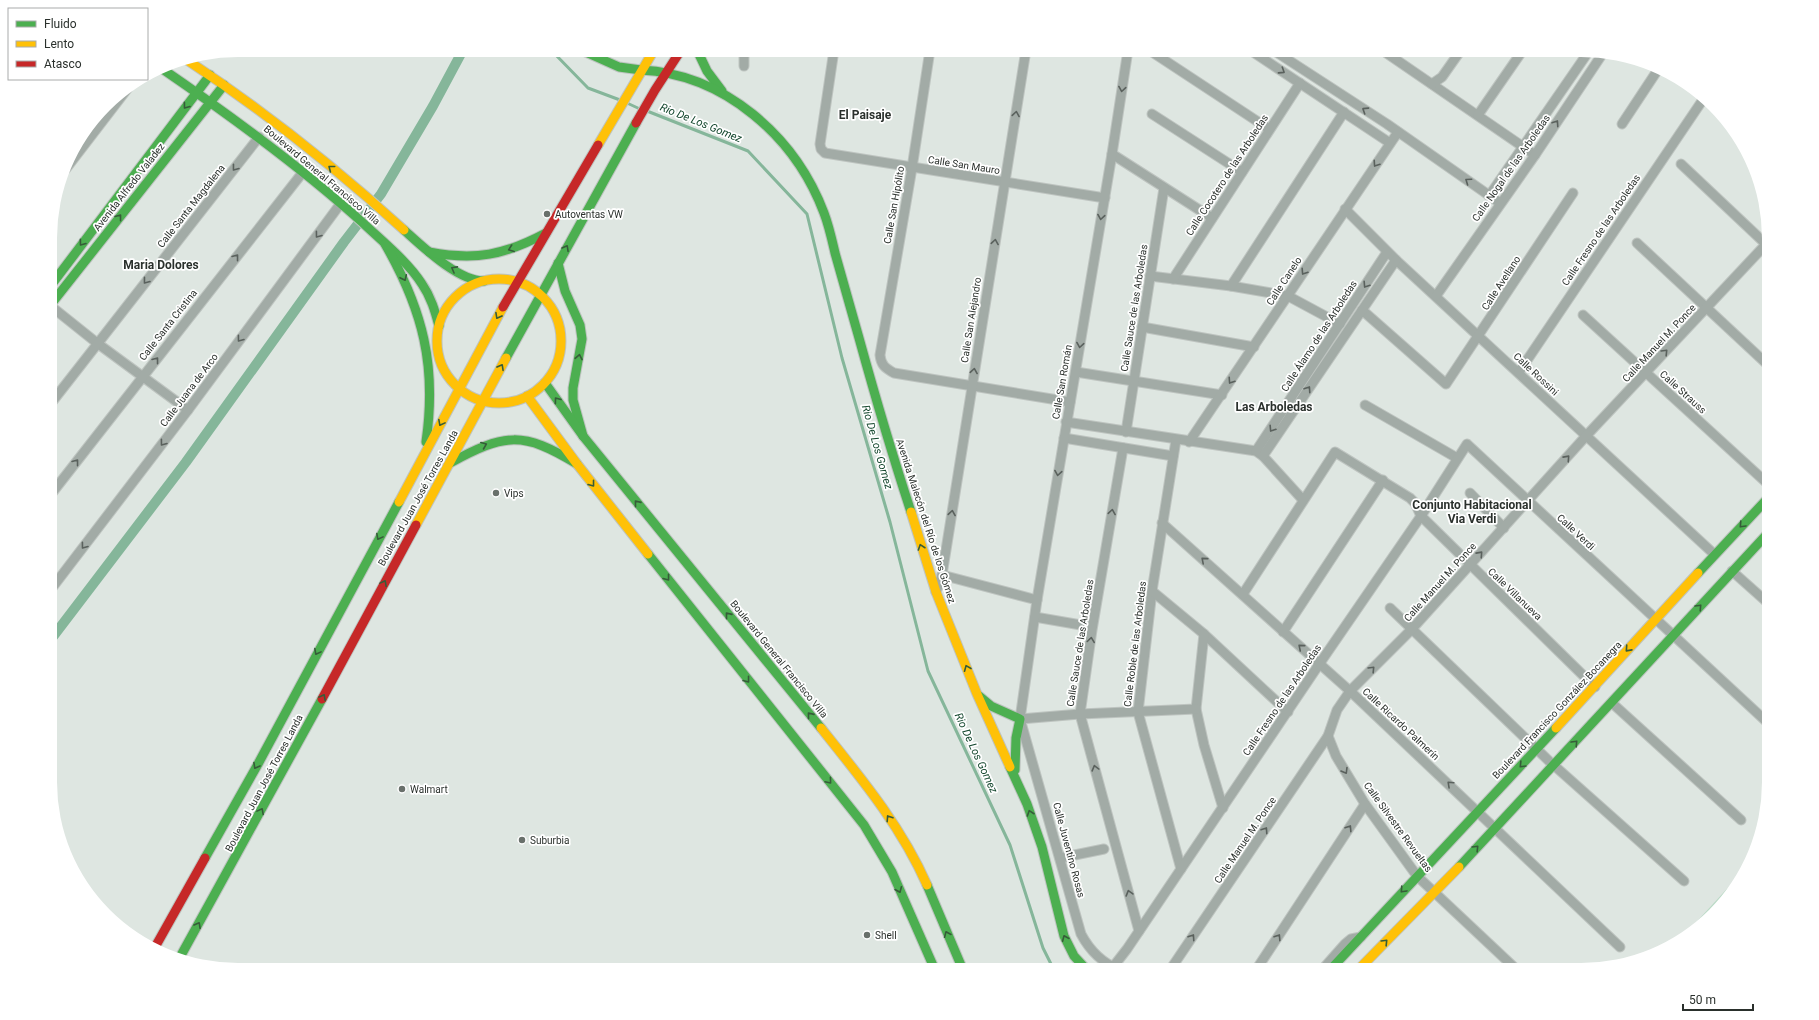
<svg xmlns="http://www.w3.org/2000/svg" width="1819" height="1020" font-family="Roboto,sans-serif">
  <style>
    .green { fill: #badac6 }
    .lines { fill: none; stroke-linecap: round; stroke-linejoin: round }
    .stream { stroke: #85b69a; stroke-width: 3 }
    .canal { stroke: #85b69a; stroke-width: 10 }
    .street-casing { stroke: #bec4c0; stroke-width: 11 }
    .fast-casing { stroke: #bec4c0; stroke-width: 11 }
    .slow-casing { stroke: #bec4c0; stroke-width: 11 }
    .jam-casing { stroke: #bec4c0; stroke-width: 11 }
    .street { stroke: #a2aba6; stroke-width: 9 }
    .fast { stroke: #4caf50; stroke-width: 9 }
    .slow { stroke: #ffc107; stroke-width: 9 }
    .jam { stroke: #c62828; stroke-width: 9 }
    .oneway { stroke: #5a615d }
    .oneway2 { stroke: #365c39 }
    .poi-dot { fill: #69706b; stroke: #fff; stroke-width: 1.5 }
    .labels { text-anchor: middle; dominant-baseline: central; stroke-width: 3.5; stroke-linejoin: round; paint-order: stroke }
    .street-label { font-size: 10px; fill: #2a302c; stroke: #fff }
    .poi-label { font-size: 10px; fill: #2a302c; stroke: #fff; text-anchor: start }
    .water-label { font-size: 11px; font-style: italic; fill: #13472d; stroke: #fff }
    .quarter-label { font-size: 12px; font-weight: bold; fill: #2a302c; stroke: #fff }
  </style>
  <rect width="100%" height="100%" fill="#dee6e1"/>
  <polygon class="green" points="1746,868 1744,876 1685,938 1678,942"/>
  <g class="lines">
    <g class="stream">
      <polyline points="551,50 588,88 620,100"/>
      <polyline points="627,103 640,109"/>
      <polyline points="647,111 748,151 807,214 842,358 890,522 928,671 1010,845 1043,948 1054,970"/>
    </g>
    <polyline class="canal" points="52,638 186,462 344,242 381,194 433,106 463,50"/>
    <g class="street-casing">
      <g id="street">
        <polyline points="834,50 820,144 821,149 825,153 1105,198"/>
        <path d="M930 50 912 168 880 355C881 365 885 368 894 373L1070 402"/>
        <polyline points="1149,50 1269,129"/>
        <polyline points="1250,50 1390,143"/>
        <polyline points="1273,50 1387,124 1500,203"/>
        <polyline points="1382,50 1535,155"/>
        <polyline points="744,66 744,50"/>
        <polyline points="1432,84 1442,77 1461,50"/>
        <polyline points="1152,114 1242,172"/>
        <polyline points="1478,115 1523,50"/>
        <polyline points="1622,124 1659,68"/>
        <polyline points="1112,154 1212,218"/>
        <polyline points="1681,164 1769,247"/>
        <polyline points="65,170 128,88"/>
        <polyline points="1489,196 1589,51"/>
        <polyline points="1345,209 1396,260 1714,554"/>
        <polyline points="1637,243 1769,366"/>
        <polyline points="1150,276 1231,286 1288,296 1340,324"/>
        <polyline points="1173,279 1300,83"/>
        <polyline points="1231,286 1344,112"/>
        <polyline points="1436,296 1535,155 1603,53"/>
        <polyline points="52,307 97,343 188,410"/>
        <polyline points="1362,310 1446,384 1573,193"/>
        <polyline points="1583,315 1769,485"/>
        <polyline points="1142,327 1254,347"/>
        <polyline points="1076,372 1222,395"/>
        <polyline points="1519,372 1702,101"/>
        <polyline points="52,402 259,137"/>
        <polyline points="1365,405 1457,458"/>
        <polyline points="1066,422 1256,451 1263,456 1303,500"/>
        <polyline points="1126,432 1164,188"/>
        <polyline points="1064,438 1173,456"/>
        <polyline points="1176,440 1152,591 1138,712 1181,869"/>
        <polyline points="1189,442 1398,132"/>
        <polyline points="1123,448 1092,630 1080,714 1139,931"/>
        <polyline points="1256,451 1387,252"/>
        <polyline points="1263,456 1396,260"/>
        <polyline points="52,493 303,172"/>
        <polyline points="1470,493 1504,528"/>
        <polyline points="1162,523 1350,691 1620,947"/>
        <polyline points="1732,571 1769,604"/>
        <polyline points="942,575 1037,600"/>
        <polyline points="52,588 188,410 341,203"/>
        <polyline points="1152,591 1204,634 1288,712"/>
        <polyline points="936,592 942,575 1026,50"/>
        <polyline points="1243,594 1335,452 1410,498 1415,503 1421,516 1595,687"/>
        <polyline points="1390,608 1549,761 1684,881"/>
        <polyline points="1035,617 1081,625"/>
        <polyline points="1283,632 1383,480"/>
        <polyline points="1204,634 1196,709 1204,745 1223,808"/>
        <polyline points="1612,703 1741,820"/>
        <polyline points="1020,719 1080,714 1196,709"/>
        <polyline points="1328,736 1336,756 1365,804 1417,876 1517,970"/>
        <polyline points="1060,858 1104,849"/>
        <polyline points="1113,967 1127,949 1320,663 1421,516 1467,444 1769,724"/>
        <path d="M1120 970C1102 963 1090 951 1081 934L1020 719 1037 600 1112 154 1128 50"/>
        <polyline points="1170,970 1328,736 1337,710 1350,691 1412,629 1586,436 1769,241"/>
        <polyline points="1256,970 1365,804"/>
        <polyline points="1322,970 1345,944 1351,939 1361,937"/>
      </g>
    </g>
    <g class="fast-casing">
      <g id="fast">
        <polyline points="581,50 619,67 641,70"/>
        <polyline points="697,50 707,71 722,91"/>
        <path d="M161 68C231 116 300 166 363 223 383 242 407 261 422 284 431 297 435 311 439 326"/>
        <path d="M641 70C724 74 795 136 824 213 829 226 832 240 835 253 843 282 851 310 859 338 875 396 892 454 911 512"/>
        <path d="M404 230C423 247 458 281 484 281"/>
        <path d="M385 244C423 310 437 366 426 442"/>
        <path d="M429 252C475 261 505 255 546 233"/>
        <polyline points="558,263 565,291 580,325 582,339 573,388 573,400 583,436"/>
        <polyline points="52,284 210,75"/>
        <polyline points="52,303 224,85"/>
        <polyline points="506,358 636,123"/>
        <polyline points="545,383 583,436 821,728"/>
        <path d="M450 463C505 433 523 431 577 464"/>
        <polyline points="648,554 864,825 892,872 935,970"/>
        <polyline points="1698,573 1769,497"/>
        <polyline points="979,696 991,706 1020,719 1016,738 1015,770"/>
        <polyline points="1010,767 1027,804 1042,847 1064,936 1074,956 1087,970"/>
        <polyline points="205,858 258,764 399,502"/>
        <polyline points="1459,867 1769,532"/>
        <polyline points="927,885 963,970"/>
        <polyline points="179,959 322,699"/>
        <polyline points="1330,970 1556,728"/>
      </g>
    </g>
    <g class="slow-casing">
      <g id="slow">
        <path d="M187 60C264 111 336 168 404 230"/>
        <polyline points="598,145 654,50"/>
        <circle cx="499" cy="341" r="62"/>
        <polyline points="527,396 577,464 648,554"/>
        <polyline points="399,502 503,307"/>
        <polyline points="911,512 936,592 977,694 1010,767"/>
        <polyline points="416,525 506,358"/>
        <path d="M821 728C861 778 901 826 927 885"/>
        <polyline points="1556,728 1698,573"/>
        <polyline points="1358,970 1459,867"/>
      </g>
    </g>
    <g class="jam-casing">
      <g id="jam">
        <polyline points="636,123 655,90 681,50"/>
        <polyline points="503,307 598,145"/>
        <polyline points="322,699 416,525"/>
        <polyline points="154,949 205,858"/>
      </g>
    </g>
    <use href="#street" class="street"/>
    <use href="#fast" class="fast"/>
    <use href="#slow" class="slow"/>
    <use href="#jam" class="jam"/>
  </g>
  <defs><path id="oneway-chevron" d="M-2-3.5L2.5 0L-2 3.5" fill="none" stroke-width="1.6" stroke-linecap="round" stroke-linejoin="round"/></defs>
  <g class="oneway">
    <use href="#oneway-chevron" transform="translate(1282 71) rotate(33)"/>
    <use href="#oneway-chevron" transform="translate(1122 89) rotate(99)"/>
    <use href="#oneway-chevron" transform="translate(1365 110) rotate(-147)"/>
    <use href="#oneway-chevron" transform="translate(1016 114) rotate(-81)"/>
    <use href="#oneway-chevron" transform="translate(1556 123) rotate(-56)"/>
    <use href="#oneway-chevron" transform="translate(1376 164) rotate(124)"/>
    <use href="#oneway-chevron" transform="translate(235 168) rotate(128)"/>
    <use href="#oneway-chevron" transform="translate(1468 181) rotate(-145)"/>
    <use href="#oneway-chevron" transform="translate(1101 217) rotate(99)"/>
    <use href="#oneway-chevron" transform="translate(318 235) rotate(127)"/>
    <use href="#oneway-chevron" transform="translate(995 242) rotate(-81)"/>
    <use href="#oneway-chevron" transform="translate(236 257) rotate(-52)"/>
    <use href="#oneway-chevron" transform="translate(1304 272) rotate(123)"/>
    <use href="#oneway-chevron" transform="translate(146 281) rotate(128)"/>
    <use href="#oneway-chevron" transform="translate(1366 285) rotate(123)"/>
    <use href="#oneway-chevron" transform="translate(240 339) rotate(127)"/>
    <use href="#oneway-chevron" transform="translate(1080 345) rotate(99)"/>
    <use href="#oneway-chevron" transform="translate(1665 352) rotate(-46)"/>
    <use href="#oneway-chevron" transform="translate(156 360) rotate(-52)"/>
    <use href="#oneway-chevron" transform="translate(974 371) rotate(-81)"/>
    <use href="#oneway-chevron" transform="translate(1231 381) rotate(124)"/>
    <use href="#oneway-chevron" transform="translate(1308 389) rotate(-56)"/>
    <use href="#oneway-chevron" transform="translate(1272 429) rotate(123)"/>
    <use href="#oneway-chevron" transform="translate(163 443) rotate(127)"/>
    <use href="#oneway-chevron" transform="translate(1567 458) rotate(-48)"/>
    <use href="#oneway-chevron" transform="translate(76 462) rotate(-52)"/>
    <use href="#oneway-chevron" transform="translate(1058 473) rotate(99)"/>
    <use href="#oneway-chevron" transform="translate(1112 512) rotate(-81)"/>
    <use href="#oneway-chevron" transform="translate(952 513) rotate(-81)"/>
    <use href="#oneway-chevron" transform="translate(84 546) rotate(127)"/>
    <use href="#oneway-chevron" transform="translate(1480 554) rotate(-48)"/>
    <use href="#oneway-chevron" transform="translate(1204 560) rotate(-139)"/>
    <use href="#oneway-chevron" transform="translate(1091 640) rotate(-82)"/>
    <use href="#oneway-chevron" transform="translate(1301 647) rotate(-140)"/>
    <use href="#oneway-chevron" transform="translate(1372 669) rotate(-46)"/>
    <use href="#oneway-chevron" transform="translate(1095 768) rotate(-105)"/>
    <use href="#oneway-chevron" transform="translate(1345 771) rotate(59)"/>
    <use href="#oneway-chevron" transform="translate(1450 784) rotate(-137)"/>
    <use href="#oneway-chevron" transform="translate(1349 828) rotate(-57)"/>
    <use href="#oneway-chevron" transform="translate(1265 830) rotate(-56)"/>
    <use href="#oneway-chevron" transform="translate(1129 893) rotate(-106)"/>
    <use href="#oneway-chevron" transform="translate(1192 937) rotate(-56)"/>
    <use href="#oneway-chevron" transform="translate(1278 937) rotate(-57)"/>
  </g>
  <g class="oneway2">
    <use href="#oneway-chevron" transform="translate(186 106) rotate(127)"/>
    <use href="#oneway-chevron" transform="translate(331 168) rotate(-142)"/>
    <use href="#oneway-chevron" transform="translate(119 217) rotate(-52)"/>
    <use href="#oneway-chevron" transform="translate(82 243) rotate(127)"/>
    <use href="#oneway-chevron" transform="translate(566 248) rotate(-61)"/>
    <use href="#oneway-chevron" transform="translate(511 249) rotate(160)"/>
    <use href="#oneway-chevron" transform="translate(454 269) rotate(-151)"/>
    <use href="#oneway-chevron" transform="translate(404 278) rotate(65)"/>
    <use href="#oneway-chevron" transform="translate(498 316) rotate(119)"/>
    <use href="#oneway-chevron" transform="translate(579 357) rotate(-79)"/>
    <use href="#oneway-chevron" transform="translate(501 367) rotate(-61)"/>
    <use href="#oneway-chevron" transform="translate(557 400) rotate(-126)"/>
    <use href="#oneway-chevron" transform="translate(441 423) rotate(118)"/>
    <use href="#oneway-chevron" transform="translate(484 445) rotate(-22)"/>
    <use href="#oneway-chevron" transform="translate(592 484) rotate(52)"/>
    <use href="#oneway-chevron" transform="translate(637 503) rotate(-129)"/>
    <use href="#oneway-chevron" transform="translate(1742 525) rotate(133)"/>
    <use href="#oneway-chevron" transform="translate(379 537) rotate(118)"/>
    <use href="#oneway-chevron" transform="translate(921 547) rotate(-109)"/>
    <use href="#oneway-chevron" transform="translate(667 578) rotate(52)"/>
    <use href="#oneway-chevron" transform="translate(384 583) rotate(-62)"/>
    <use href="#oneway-chevron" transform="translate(1699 607) rotate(-47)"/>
    <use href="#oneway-chevron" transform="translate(728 615) rotate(-129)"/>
    <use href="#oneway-chevron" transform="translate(1628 649) rotate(132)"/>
    <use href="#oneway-chevron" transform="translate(317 652) rotate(118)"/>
    <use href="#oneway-chevron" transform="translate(967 668) rotate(-112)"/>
    <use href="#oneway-chevron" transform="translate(747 680) rotate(52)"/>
    <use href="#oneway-chevron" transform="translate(323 697) rotate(-62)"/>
    <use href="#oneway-chevron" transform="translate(810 715) rotate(-129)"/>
    <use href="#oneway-chevron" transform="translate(1575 743) rotate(-47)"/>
    <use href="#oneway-chevron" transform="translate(1522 765) rotate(134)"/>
    <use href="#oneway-chevron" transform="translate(256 766) rotate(119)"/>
    <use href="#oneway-chevron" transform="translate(829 781) rotate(50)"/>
    <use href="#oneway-chevron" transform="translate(261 811) rotate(-62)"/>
    <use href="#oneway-chevron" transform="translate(1030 813) rotate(-109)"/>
    <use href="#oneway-chevron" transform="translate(889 818) rotate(-123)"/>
    <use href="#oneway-chevron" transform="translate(1476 848) rotate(-46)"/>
    <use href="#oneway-chevron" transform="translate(899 890) rotate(67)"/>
    <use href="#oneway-chevron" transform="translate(1403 890) rotate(133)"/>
    <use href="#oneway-chevron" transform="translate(198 925) rotate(-61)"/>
    <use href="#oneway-chevron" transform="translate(947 934) rotate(-113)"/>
    <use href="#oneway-chevron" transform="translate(1065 938) rotate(-113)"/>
    <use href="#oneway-chevron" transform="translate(1385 942) rotate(-46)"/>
  </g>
  <g class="poi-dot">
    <circle cx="547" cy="214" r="4"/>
    <circle cx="496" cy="493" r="4"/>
    <circle cx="402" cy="789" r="4"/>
    <circle cx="522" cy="840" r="4"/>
    <circle cx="867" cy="935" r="4"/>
  </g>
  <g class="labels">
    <g class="street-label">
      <text transform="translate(964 165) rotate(9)">Calle San Mauro</text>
      <text transform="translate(1511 168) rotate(-55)">Calle Nogal de las Arboledas</text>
      <text transform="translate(322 175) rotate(40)">Boulevard General Francisco Villa</text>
      <text transform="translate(1227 175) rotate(-57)">Calle Cocotero de las Arboledas</text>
      <text transform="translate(129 187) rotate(-52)">Avenida Alfredo Valadez</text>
      <text transform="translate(894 205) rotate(-80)">Calle San Hipólito</text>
      <text transform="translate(191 206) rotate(-52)">Calle Santa Magdalena</text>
      <text transform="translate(1601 230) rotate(-56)">Calle Fresno de las Arboledas</text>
      <text transform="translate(1284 281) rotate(-57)">Calle Canelo</text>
      <text transform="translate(1501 283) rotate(-57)">Calle Avellano</text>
      <text transform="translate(1134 308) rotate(-81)">Calle Sauce de las Arboledas</text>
      <text transform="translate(971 320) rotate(-81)">Calle San Alejandro</text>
      <text transform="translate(168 325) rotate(-52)">Calle Santa Cristina</text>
      <text transform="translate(1319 336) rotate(-57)">Calle Álamo de las Arboledas</text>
      <text transform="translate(1659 343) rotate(-47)">Calle Manuel M. Ponce</text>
      <text transform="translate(1536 374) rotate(43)">Calle Rossini</text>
      <text transform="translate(1062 382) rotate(-80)">Calle San Román</text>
      <text transform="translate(189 390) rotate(-53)">Calle Juana de Arco</text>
      <text transform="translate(1683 392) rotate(42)">Calle Strauss</text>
      <text transform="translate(418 498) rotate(-61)">Boulevard Juan José Torres Landa</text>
      <text transform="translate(926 521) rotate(72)">Avenida Malecón del Río de los Gómez</text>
      <text transform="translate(1576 532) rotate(43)">Calle Verdi</text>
      <text transform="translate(1440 582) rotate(-48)">Calle Manuel M. Ponce</text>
      <text transform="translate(1515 594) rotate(44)">Calle Villanueva</text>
      <text transform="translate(1080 643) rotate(-81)">Calle Sauce de las Arboledas</text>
      <text transform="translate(1135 644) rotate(-83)">Calle Roble de las Arboledas</text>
      <text transform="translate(779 659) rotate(51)">Boulevard General Francisco Villa</text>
      <text transform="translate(1282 700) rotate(-56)">Calle Fresno de las Arboledas</text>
      <text transform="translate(1557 710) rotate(-47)">Boulevard Francisco González Bocanegra</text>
      <text transform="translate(1401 724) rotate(43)">Calle Ricardo Palmerín</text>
      <text transform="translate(264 783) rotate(-62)">Boulevard Juan José Torres Landa</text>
      <text transform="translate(1398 827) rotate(54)">Calle Silvestre Revueltas</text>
      <text transform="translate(1245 840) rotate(-56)">Calle Manuel M. Ponce</text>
      <text transform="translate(1069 850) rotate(75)">Calle Juventino Rosas</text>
    </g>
    <g class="poi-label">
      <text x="555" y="214">Autoventas VW</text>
      <text x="504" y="493">Vips</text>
      <text x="410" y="789">Walmart</text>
      <text x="530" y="840">Suburbia</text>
      <text x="875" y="935">Shell</text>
    </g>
    <g class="water-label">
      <text transform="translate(701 123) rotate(22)">Rio De Los Gomez</text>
      <text transform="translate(877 447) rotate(74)">Rio De Los Gomez</text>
      <text transform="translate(976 753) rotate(65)">Rio De Los Gomez</text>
    </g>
    <g class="quarter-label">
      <text x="865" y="115">El Paisaje</text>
      <text x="161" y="265">Maria Dolores</text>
      <text x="1274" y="407">Las Arboledas</text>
      <text x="1472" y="505">Conjunto Habitacional<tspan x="1472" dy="14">Via Verdi</tspan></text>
    </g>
  </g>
  <path d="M0 0H1819V1020H0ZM238 57H1581A181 181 0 0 1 1762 238V782A181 181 0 0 1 1581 963H238A181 181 0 0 1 57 782V238A181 181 0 0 1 238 57Z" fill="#fff" fill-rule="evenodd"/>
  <rect x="8" y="8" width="140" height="72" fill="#ffffff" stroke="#aaacab"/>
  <rect x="16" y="21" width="20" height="6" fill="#4caf50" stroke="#aaacab"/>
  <text x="44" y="28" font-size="12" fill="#2a302c">Fluido</text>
  <rect x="16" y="41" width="20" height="6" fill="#ffc107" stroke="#aaacab"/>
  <text x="44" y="48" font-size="12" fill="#2a302c">Lento</text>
  <rect x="16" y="61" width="20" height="6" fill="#c62828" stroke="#aaacab"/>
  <text x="44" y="68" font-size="12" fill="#2a302c">Atasco</text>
  <path d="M1683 1004v6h70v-6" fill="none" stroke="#2a302c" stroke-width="2"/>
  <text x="1689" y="1004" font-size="12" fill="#2a302c" stroke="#ffffff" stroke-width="3" paint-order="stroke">50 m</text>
</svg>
